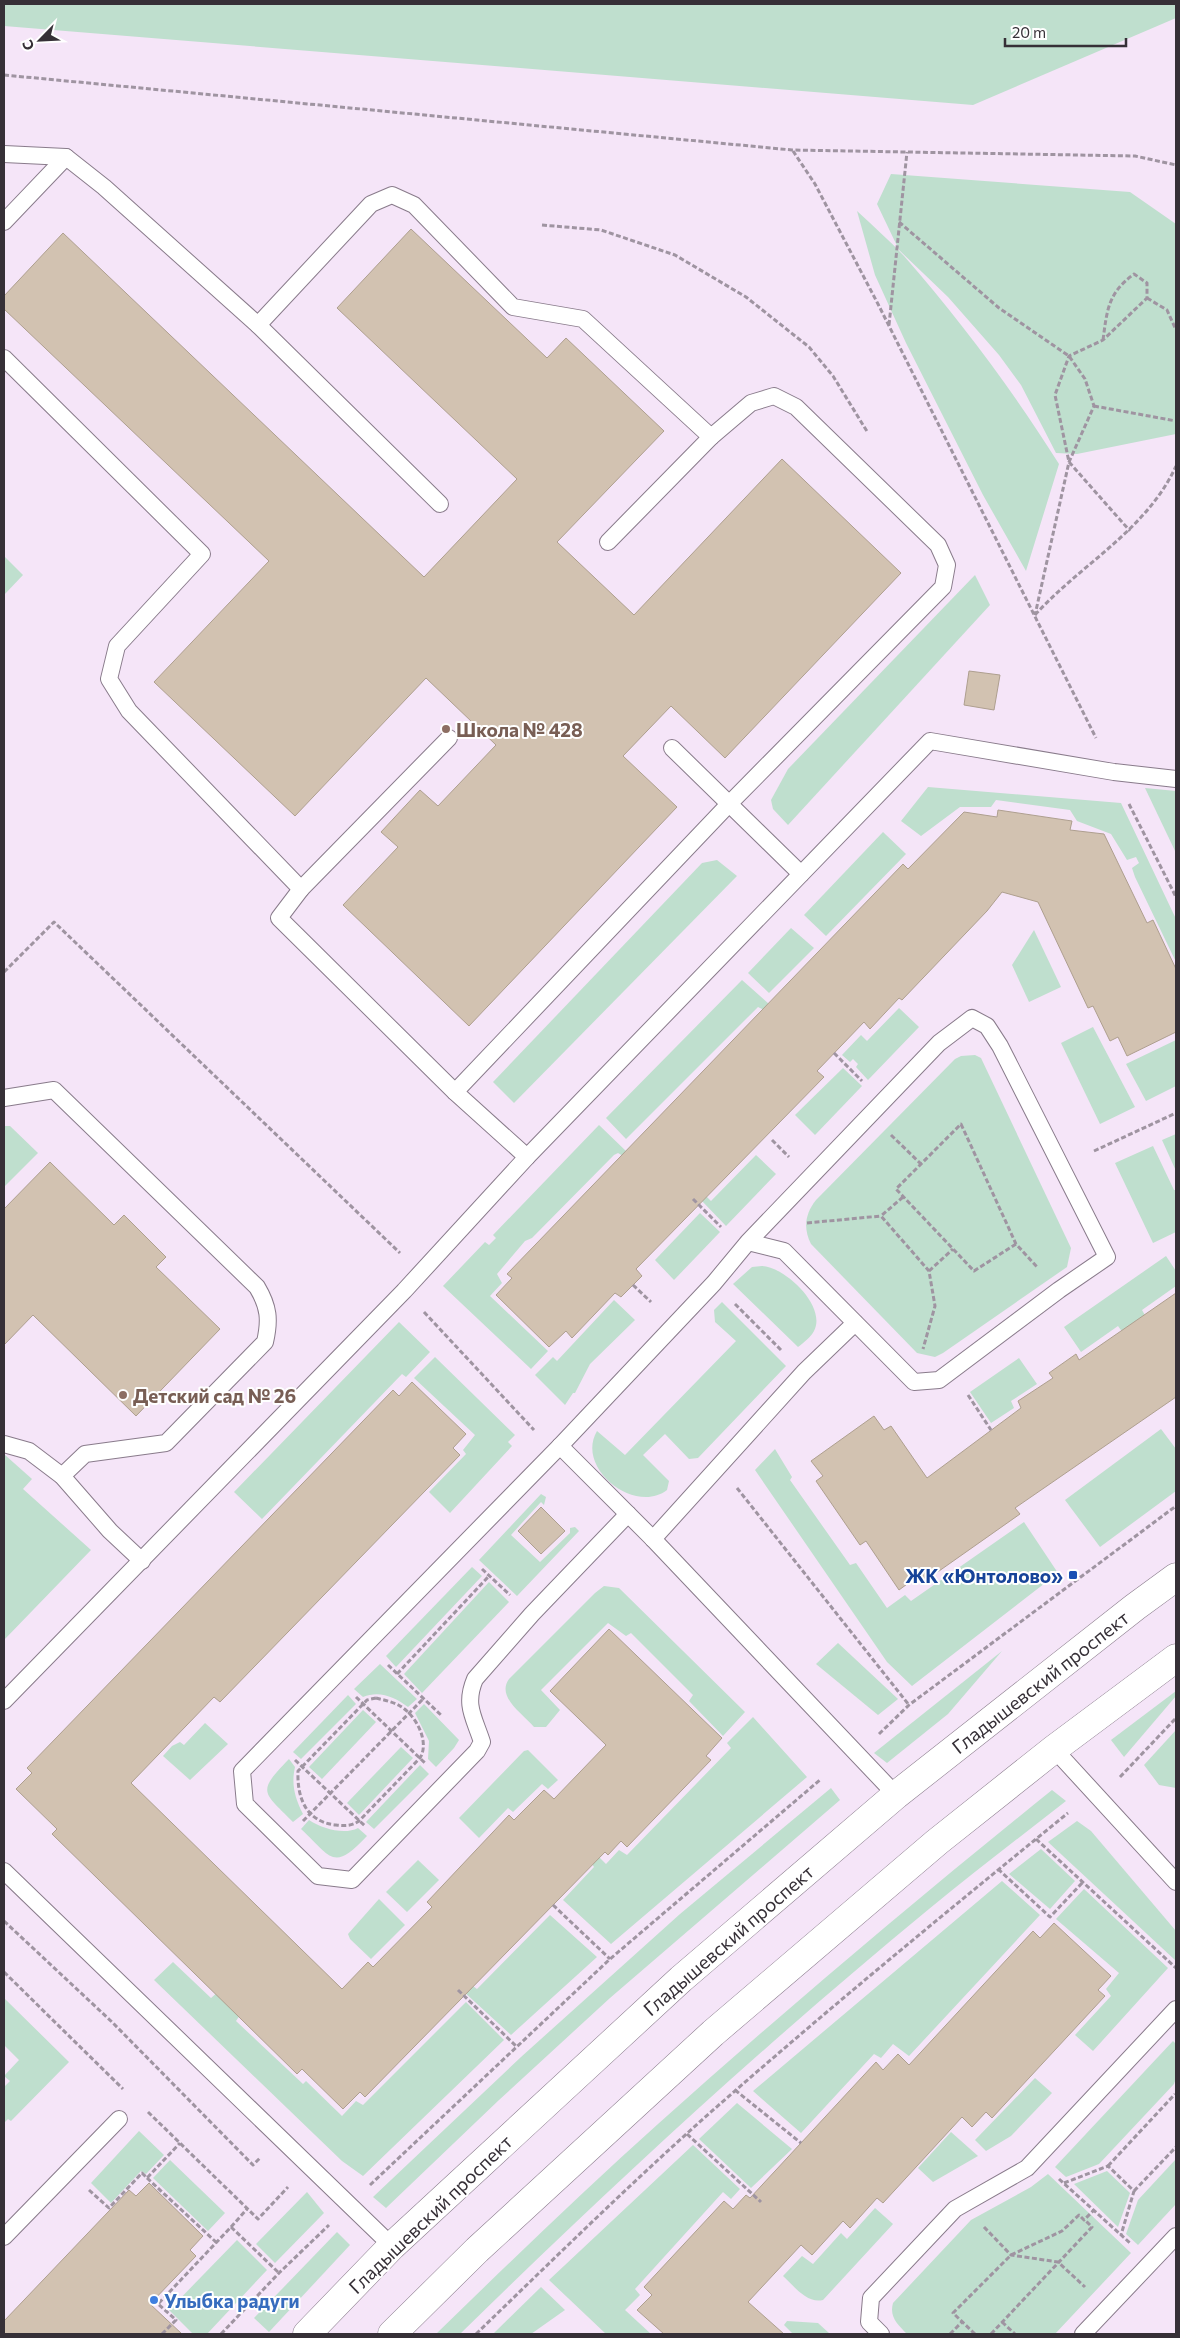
<svg xmlns="http://www.w3.org/2000/svg" width="1180" height="2338" font-family="Commissioner,sans-serif">
  <style>
    .green { fill: #bfdfce }
    .building { fill: #d2c2b1; stroke: #ae9f8f }
    .lines { fill: none; stroke-linecap: round; stroke-linejoin: round }
    .lane-casing { stroke: #897b8b; stroke-width: 18 }
    .street-casing { stroke: #897b8b; stroke-width: 29 }
    .path { stroke: #9f94a1; stroke-width: 3; stroke-dasharray: 5 2.5; stroke-linecap: butt }
    .lane { stroke: #fff; stroke-width: 16 }
    .street { stroke: #fff; stroke-width: 28 }
    .education-dot { fill: #8d6e63; stroke: #fff; stroke-width: 2 }
    .transit-dot { fill: #1a4fb4; stroke: #fff; stroke-width: 2 }
    .shop-dot { fill: #3f7fe0; stroke: #fff; stroke-width: 2 }
    .labels { text-anchor: middle; dominant-baseline: central; stroke-width: 4; stroke-linejoin: round; paint-order: stroke }
    .education-label { font-size: 19px; font-weight: bold; fill: #785e54; stroke: #fff; text-anchor: start }
    .transit-label { font-size: 19px; font-weight: bold; fill: #164399; stroke: #fff; text-anchor: end }
    .street-label { font-size: 19px; fill: #363037; stroke: #fff }
    .shop-label { font-size: 19px; font-weight: bold; fill: #366cbe; stroke: #fff; text-anchor: start }
  </style>
  <rect width="100%" height="100%" fill="#f5e5f8"/>
  <g class="green">
    <polygon points="4,4 1176,4 1176,18 973,105 4,26"/>
    <polygon points="891,174 1130,192 1176,224 1176,434 1077,454 1056,453 1021,385 999,355 948,297 899,250 877,204"/>
    <path d="M857 211C873 226 889 240 904 256 961 321 1013 391 1059 464L1026 571 983 495 906 343 875 275Z"/>
    <polygon points="4,556 23,575 4,595"/>
    <polygon points="975,575 990,605 788,825 773,809 771,800 788,769"/>
    <polygon points="928,787 1121,803 1176,919 1176,962 1135,877 1132,868 1139,863 1136,857 1127,860 1111,834 1077,821 1070,810 996,800 991,807 960,807 921,836 901,821"/>
    <polygon points="1145,788 1176,791 1176,853"/>
    <polygon points="883,832 906,854 826,936 804,915"/>
    <polygon points="717,860 737,876 514,1103 493,1082 702,863"/>
    <polygon points="791,928 814,948 769,993 748,973"/>
    <polygon points="1034,930 1061,987 1029,1002 1012,965"/>
    <polygon points="742,980 769,1004 764,1010 758,1007 626,1139 606,1118"/>
    <polygon points="899,1008 919,1027 868,1080 856,1067 858,1064 853,1059 850,1062 842,1055 861,1035 867,1041"/>
    <polygon points="1093,1027 1135,1107 1100,1124 1061,1043"/>
    <polygon points="1176,1040 1176,1086 1146,1101 1126,1064"/>
    <path d="M975 1055 981 1058 1071 1248 1067 1267 943 1353 935 1357 917 1353 811 1244C803 1228 805 1214 816 1200L955 1059 961 1056Z"/>
    <polygon points="843,1068 862,1086 815,1135 795,1115"/>
    <polygon points="599,1125 627,1152 623,1156 618,1153 614,1155 532,1238 525,1241 497,1274 502,1283 490,1296 548,1351 531,1369 443,1286 485,1242 489,1245 496,1238 493,1235"/>
    <polygon points="4,1126 10,1126 38,1153 4,1187"/>
    <polygon points="1176,1134 1176,1133 1176,1171 1162,1140"/>
    <polygon points="1153,1146 1174,1190 1176,1190 1176,1232 1153,1243 1115,1163"/>
    <polygon points="756,1155 776,1174 726,1226 702,1201 706,1196 711,1201"/>
    <polygon points="700,1213 720,1232 674,1280 655,1260"/>
    <polygon points="1166,1256 1176,1271 1176,1286 1142,1310 1146,1317 1123,1333 1118,1326 1081,1352 1064,1327"/>
    <path d="M762 1266C785 1267 827 1306 814 1331 811 1337 803 1343 798 1347L733 1284 752 1267Z"/>
    <polygon points="614,1300 635,1320 590,1364 575,1393 573,1393 565,1405 535,1375 553,1357 557,1361"/>
    <path d="M722 1302 786 1366 698 1458 689 1459 665 1434 643 1455 669 1481 667 1490C635 1515 575 1468 597 1431L625 1455 736 1341 715 1322 714 1310Z"/>
    <polygon points="399,1322 430,1352 406,1377 402,1374 262,1519 234,1492"/>
    <polygon points="435,1357 515,1435 508,1442 512,1446 450,1513 429,1492 466,1454 463,1450 475,1435 414,1378"/>
    <polygon points="1019,1358 1037,1384 1011,1401 1014,1408 991,1423 970,1392"/>
    <polygon points="1161,1429 1176,1449 1176,1491 1100,1547 1065,1500"/>
    <polygon points="775,1449 792,1477 790,1480 850,1565 856,1563 887,1608 905,1595 911,1601 1024,1522 1058,1573 912,1686 887,1662 755,1470"/>
    <polygon points="5,1455 32,1479 23,1489 91,1550 4,1640"/>
    <polygon points="541,1494 546,1497 544,1505 541,1502 511,1535 540,1562 570,1533 570,1528 575,1527 579,1531 517,1596 479,1560"/>
    <polygon points="472,1567 482,1576 396,1667 386,1656"/>
    <polygon points="489,1582 509,1602 422,1693 404,1674"/>
    <path d="M604 1586 619 1588 745 1712 723 1736 689 1701 693 1695 631 1633 626 1636 608 1623 541 1690 560 1710 546 1727H534C523 1714 496 1697 509 1679L595 1593Z"/>
    <polygon points="838,1643 898,1699 878,1715 816,1664"/>
    <polygon points="1002,1651 948,1714 887,1763 874,1753"/>
    <path d="M380 1664 417 1699 408 1707C395 1697 379 1690 363 1697L354 1689Z"/>
    <polygon points="1176,1691 1176,1696 1124,1757 1111,1740"/>
    <polygon points="348,1695 356,1704 301,1759 293,1752"/>
    <polygon points="424,1704 459,1740 454,1748 436,1767 428,1759 429,1741 415,1713"/>
    <polygon points="363,1710 376,1722 322,1779 309,1767"/>
    <polygon points="753,1717 807,1777 611,1944 563,1900 594,1867 590,1861 596,1854 606,1864 619,1850 627,1855 731,1748 727,1743"/>
    <polygon points="205,1723 228,1744 190,1780 163,1756 172,1746 180,1742 184,1745"/>
    <polygon points="1176,1730 1176,1788 1159,1785 1144,1765"/>
    <polygon points="401,1747 413,1758 359,1815 347,1803"/>
    <polygon points="528,1750 558,1780 548,1789 542,1784 513,1812 508,1808 479,1838 459,1818 524,1751"/>
    <path d="M289 1759 295 1767C291 1785 295 1798 303 1814L293 1822C263 1791 256 1793 289 1759Z"/>
    <polygon points="420,1765 429,1774 374,1829 366,1822"/>
    <polygon points="831,1788 840,1800 610,1998 499,2100 386,2208 373,2197 521,2057 680,1914"/>
    <path d="M1052 1790 1066 1801C1020 1837 974 1872 929 1909 766 2043 610 2187 460 2334H436C509 2263 582 2192 658 2124 786 2009 918 1898 1052 1790Z"/>
    <path d="M309 1820C322 1829 345 1835 358 1828L367 1836C333 1872 332 1858 301 1829Z"/>
    <polygon points="1077,1821 1091,1831 1176,1931 1175,1960 1048,1842"/>
    <polygon points="1041,1849 1075,1881 1050,1909 1009,1874"/>
    <polygon points="418,1860 439,1880 407,1912 386,1892"/>
    <polygon points="1002,1881 1040,1915 909,2056 893,2044 881,2058 874,2054 801,2133 753,2091"/>
    <polygon points="1084,1889 1168,1968 1093,2051 1075,2035 1111,1996 1106,1989 1119,1973 1056,1919"/>
    <polygon points="379,1899 405,1925 371,1959 350,1939 348,1934"/>
    <polygon points="550,1915 597,1957 511,2035 463,1991 470,1984 477,1989"/>
    <polygon points="173,1962 211,1998 219,1991 242,2012 236,2021 303,2084 306,2081 342,2116 356,2101 363,2105 466,2002 504,2040 363,2176 342,2161 154,1980"/>
    <polygon points="4,1998 69,2062 11,2121 8,2119 4,2123 4,2087 10,2081 4,2076 19,2060 4,2045"/>
    <polygon points="1173,2041 1176,2044 1176,2078 1174,2084 1099,2164 1066,2177 1055,2167"/>
    <polygon points="1035,2078 1052,2093 1011,2136 986,2151 975,2140"/>
    <polygon points="737,2103 792,2149 751,2188 699,2139"/>
    <polygon points="139,2131 164,2155 146,2174 141,2171 111,2203 91,2183"/>
    <polygon points="951,2132 978,2156 933,2182 918,2168"/>
    <polygon points="693,2145 740,2189 731,2199 723,2192 635,2289 640,2295 625,2310 651,2334 606,2334 549,2280"/>
    <polygon points="1176,2159 1176,2204 1138,2245 1126,2234 1138,2200"/>
    <polygon points="170,2160 225,2213 208,2231 153,2178"/>
    <polygon points="1107,2171 1130,2193 1118,2227 1074,2184"/>
    <path d="M1048 2174 1131 2253 1055 2334H907C898 2325 889 2317 893 2303L971 2220 1031 2187Z"/>
    <polygon points="307,2192 324,2213 275,2263 256,2244"/>
    <path d="M875 2208 893 2224 823 2300C807 2304 794 2286 783 2276L802 2256 813 2264 841 2233 847 2239Z"/>
    <polygon points="337,2232 350,2245 269,2332 254,2318"/>
    <polygon points="237,2240 267,2270 207,2334 193,2334 169,2310"/>
    <polygon points="541,2287 565,2310 531,2334 493,2334"/>
    <polygon points="787,2321 818,2323 830,2334 793,2334 784,2325"/>
  </g>
  <g class="building">
    <polygon points="411,229 547,358 566,338 664,431 557,542 634,615 782,459 901,573 725,758 671,706 623,756 677,807 469,1026 343,905 398,847 381,832 420,790 438,806 496,745 426,678 295,816 154,682 269,561 4,309 4,296 63,233 424,577 517,479 337,308"/>
    <polygon points="969,671 1000,675 994,710 964,705"/>
    <polygon points="998,810 1072,821 1070,830 1104,834 1147,923 1153,920 1176,969 1176,1032 1127,1056 1118,1037 1110,1041 1093,1006 1088,1008 1038,902 1002,892 987,911 902,1000 899,998 870,1029 864,1022 817,1071 824,1077 636,1269 642,1276 621,1297 615,1293 572,1338 566,1331 549,1347 496,1295 512,1278 507,1274 903,864 908,869 964,812 997,817"/>
    <polygon points="50,1162 114,1225 124,1215 166,1257 156,1267 220,1329 136,1416 33,1315 4,1345 4,1209"/>
    <polygon points="1176,1293 1176,1397 1015,1508 1020,1514 922,1583 918,1576 899,1590 866,1541 860,1545 816,1481 823,1476 811,1461 874,1416 884,1430 891,1426 927,1478 1021,1408 1018,1401 1053,1378 1049,1373 1076,1354 1079,1360"/>
    <polygon points="412,1382 466,1434 453,1448 460,1455 220,1702 214,1697 131,1783 342,1989 368,1962 373,1967 432,1907 427,1902 509,1815 514,1820 544,1790 554,1799 606,1745 550,1691 609,1629 722,1738 706,1756 711,1760 627,1847 621,1841 608,1855 605,1852 365,2097 360,2092 343,2109 302,2069 297,2074 241,2019 52,1834 57,1829 16,1789 32,1773 27,1768 393,1390 399,1396"/>
    <polygon points="541,1507 565,1531 541,1554 518,1531"/>
    <polygon points="1054,1923 1111,1976 1098,1990 1105,1996 992,2118 986,2112 972,2127 962,2117 883,2203 877,2198 850,2228 843,2221 812,2255 801,2245 748,2302 784,2334 664,2334 637,2310 652,2295 644,2287 724,2201 733,2209 746,2195 750,2198 876,2062 883,2070 898,2054 909,2065 1033,1931 1040,1938"/>
    <polygon points="149,2183 203,2236 190,2250 196,2256 150,2304 182,2334 4,2334 4,2321 129,2190 136,2196"/>
  </g>
  <g class="lines">
    <g class="lane-casing">
      <g id="lane">
        <polyline points="4,154 66,157 104,187 258,325 440,504"/>
        <polyline points="4,222 66,157"/>
        <polyline points="258,325 371,204 392,195 414,205 513,307 583,319 711,437 751,403 774,396 796,407 938,545 947,565 943,587 729,804 455,1092"/>
        <polyline points="4,358 202,554 117,646 109,679 129,711 301,889 449,738"/>
        <polyline points="608,542 711,437"/>
        <polyline points="672,748 801,874"/>
        <polyline points="301,889 279,918 455,1092 527,1157"/>
        <path d="M4 1098 54 1090 257 1287C269 1307 270 1320 265 1342L166 1443 85 1454 62 1476"/>
        <polyline points="4,1444 29,1451 62,1476 110,1531 142,1561"/>
        <polyline points="560,1446 653,1539 896,1795"/>
        <path d="M628 1514 532 1614 475 1679C464 1705 474 1717 482 1742L477 1751 352 1880 318 1876 245 1804 242 1771 560 1446 714 1283 748 1242 939 1043 972 1018 987 1026 1000 1046 1107 1257 1059 1290 939 1380 914 1382 784 1251 748 1242"/>
        <polyline points="653,1539 804,1372 855,1323"/>
        <polyline points="4,1701 404,1291 527,1157 930,741 1114,772 1176,779"/>
        <polyline points="1054,1749 1176,1882"/>
        <polyline points="4,1871 392,2246"/>
        <polyline points="4,2237 119,2119"/>
        <polyline points="881,2334 869,2322 871,2298 955,2209 1027,2168 1176,2009"/>
        <polyline points="1083,2334 1176,2236"/>
      </g>
    </g>
    <g class="street-casing">
      <g id="street">
        <polyline points="307,2334 392,2246 681,1979 896,1795 1135,1607 1176,1577"/>
        <polyline points="392,2334 477,2250 713,2033 937,1842 1054,1749 1176,1658"/>
      </g>
    </g>
    <g class="path">
      <polyline points="4,75 792,150 1135,156 1176,165"/>
      <polyline points="793,151 815,184 878,304 1096,738"/>
      <polyline points="899,222 999,308 1069,356 1085,379 1094,406 1069,462 1035,615"/>
      <polyline points="542,225 601,230 675,255 746,297 809,347 833,376 868,433"/>
      <polyline points="1147,298 1167,310 1176,330"/>
      <polyline points="889,325 907,152"/>
      <path d="M1103 340C1107 310 1108 293 1134 274L1147 283V298L1103 340 1069 356 1055 395 1069 462 1130 531"/>
      <polyline points="1094,406 1176,421"/>
      <path d="M1035 615C1081 564 1147 530 1176 466"/>
      <polyline points="1129,804 1176,897"/>
      <polyline points="4,972 54,922 400,1253"/>
      <polyline points="834,1053 862,1081"/>
      <polyline points="891,1135 921,1164"/>
      <polyline points="772,1140 789,1157"/>
      <polyline points="1094,1151 1176,1113"/>
      <polyline points="903,1197 881,1216 929,1271 935,1306 923,1349"/>
      <polyline points="693,1199 721,1227"/>
      <polyline points="807,1223 881,1216"/>
      <polyline points="1016,1244 974,1271 896,1189 961,1124 1016,1244 1038,1268"/>
      <polyline points="929,1271 953,1249"/>
      <polyline points="633,1285 651,1302"/>
      <polyline points="735,1304 782,1351"/>
      <polyline points="424,1312 534,1430"/>
      <polyline points="968,1395 991,1430"/>
      <polyline points="737,1488 909,1705"/>
      <polyline points="482,1569 510,1595"/>
      <polyline points="388,1665 441,1715"/>
      <polyline points="397,1674 489,1576"/>
      <polyline points="356,1697 426,1764"/>
      <path d="M376 1698C384 1700 393 1702 400 1706 416 1715 430 1742 420 1758L359 1821C352 1826 345 1826 336 1825 306 1822 297 1798 298 1771L367 1700Z"/>
      <polyline points="879,1734 909,1705 1176,1506"/>
      <polyline points="295,1760 365,1826"/>
      <polyline points="1120,1777 1176,1718"/>
      <polyline points="303,1821 423,1699"/>
      <polyline points="1036,1839 1176,1968"/>
      <polyline points="998,1869 1050,1917 1083,1882"/>
      <polyline points="553,1905 610,1959"/>
      <polyline points="4,1921 112,2022 253,2165 260,2158"/>
      <polyline points="4,1972 123,2089"/>
      <polyline points="458,1990 516,2046"/>
      <polyline points="735,2090 801,2143"/>
      <polyline points="148,2112 258,2219 288,2187"/>
      <polyline points="687,2134 761,2202"/>
      <polyline points="1108,2166 1175,2094"/>
      <polyline points="147,2178 217,2243"/>
      <polyline points="1059,2179 1130,2243"/>
      <polyline points="1064,2183 1108,2166 1134,2191 1121,2235"/>
      <polyline points="370,2185 610,1959 821,1779"/>
      <polyline points="89,2190 109,2208 142,2173 147,2178 180,2143"/>
      <polyline points="1134,2191 1176,2147"/>
      <polyline points="231,2227 247,2209"/>
      <polyline points="984,2227 1011,2255 1058,2262 1085,2287"/>
      <polyline points="1002,2322 1015,2334"/>
      <polyline points="162,2334 176,2320 158,2304 231,2227 279,2273"/>
      <polyline points="221,2334 279,2273 329,2225"/>
      <path d="M476 2334C561 2252 646 2168 736 2090 845 1995 956 1904 1068 1813"/>
      <polyline points="950,2334 962,2322"/>
      <polyline points="975,2334 953,2313 1011,2255 1062,2231 1079,2215 1084,2220 1094,2210"/>
      <polyline points="991,2334 1092,2227 1085,2220"/>
    </g>
    <use href="#lane" class="lane"/>
    <use href="#street" class="street"/>
  </g>
  <g class="education-dot">
    <circle cx="446" cy="729" r="5"/>
    <circle cx="123" cy="1395" r="5"/>
  </g>
  <rect class="transit-dot" x="1068" y="1570" width="10" height="10" rx="2.5"/>
  <circle class="shop-dot" cx="154" cy="2300" r="5"/>
  <g class="labels">
    <g class="education-label">
      <text x="456" y="729">Школа № 428</text>
      <text x="133" y="1395">Детский сад № 26</text>
    </g>
    <g class="transit-label">
      <text x="1063" y="1575">ЖК «Юнтолово»</text>
    </g>
    <g class="street-label">
      <text transform="translate(1040 1682) rotate(-38)">Гладышевский проспект</text>
      <text transform="translate(728 1940) rotate(-41)">Гладышевский проспект</text>
      <text transform="translate(430 2214) rotate(-44)">Гладышевский проспект</text>
    </g>
    <g class="shop-label">
      <text x="164" y="2300">Улыбка радуги</text>
    </g>
  </g>
  <rect width="1180" height="2338" fill="none" stroke="#363037" stroke-width="10"/>
  <g transform="translate(40 40) rotate(246)" stroke="#ffffff" stroke-width="4" paint-order="stroke">
  <path d="M0-4L9 19L0 12L-9 19Z" fill="#363037"/>
  <text y="-8" font-size="14" font-weight="bold" text-anchor="middle" fill="#363037">С</text>
  </g>
  <path d="M1005 38v8h121v-8" fill="none" stroke="#363037" stroke-width="2.5"/>
  <text x="1012" y="38" font-size="15" fill="#363037" stroke="#ffffff" stroke-width="4" paint-order="stroke">20 m</text>
</svg>
